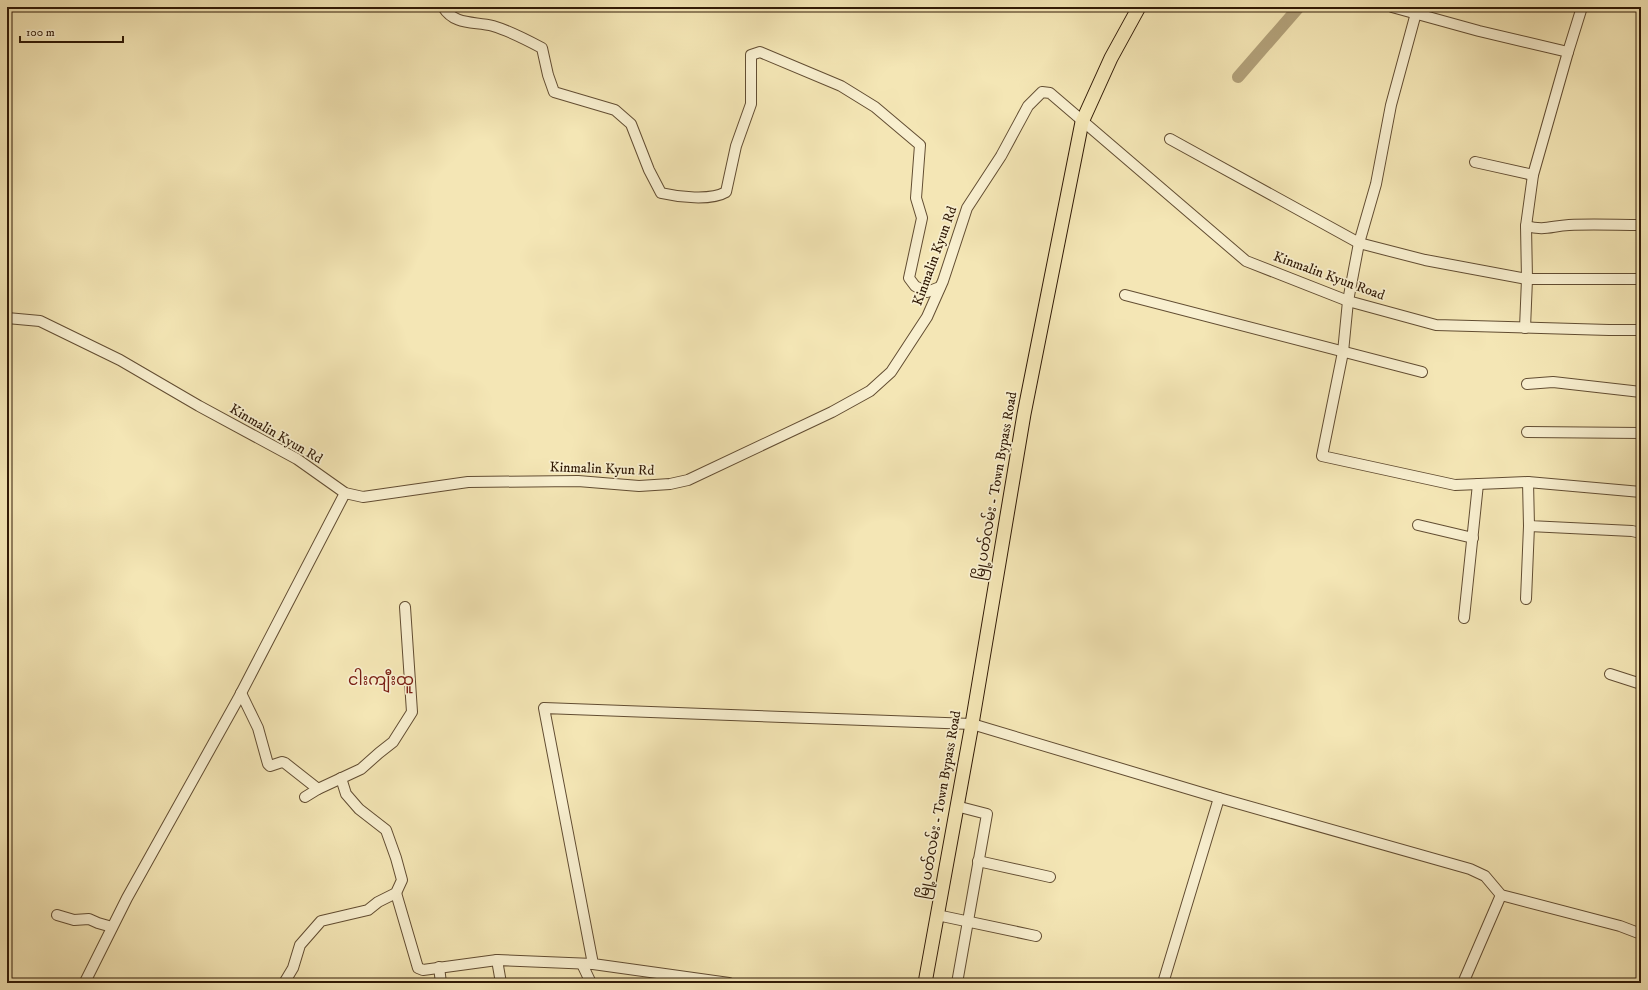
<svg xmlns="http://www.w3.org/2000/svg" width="1648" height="990" font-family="'IM FELL DW Pica','Noto Sans Myanmar',serif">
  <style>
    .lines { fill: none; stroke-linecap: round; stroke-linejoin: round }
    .river { stroke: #b2a17a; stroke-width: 12 }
    .minor-casing { stroke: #624d32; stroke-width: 12 }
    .major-casing { stroke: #311a06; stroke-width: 15 }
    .minor { stroke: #f8efcf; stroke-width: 10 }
    .major { stroke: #f4e6b5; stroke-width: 13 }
    .labels { text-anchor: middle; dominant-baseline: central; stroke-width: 3.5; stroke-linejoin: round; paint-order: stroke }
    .street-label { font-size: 14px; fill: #311a06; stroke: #f8efcf }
    .quarter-label { font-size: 16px; fill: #7a1f14; stroke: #f8efcf }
  </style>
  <rect width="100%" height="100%" fill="#f4e6b5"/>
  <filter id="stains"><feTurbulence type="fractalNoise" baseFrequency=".005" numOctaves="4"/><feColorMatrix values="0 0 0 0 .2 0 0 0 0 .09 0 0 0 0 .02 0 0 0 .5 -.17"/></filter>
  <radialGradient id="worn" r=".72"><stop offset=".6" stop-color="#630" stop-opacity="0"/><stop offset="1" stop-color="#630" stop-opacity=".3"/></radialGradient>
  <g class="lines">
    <polyline class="river" points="1238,77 1299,7"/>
    <g class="minor-casing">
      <g id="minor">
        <path d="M443 7C455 26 474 21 493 26 510 31 527 40 542 48L548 75 554 92 615 110 631 124 649 170 661 193C678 197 711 201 726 192L736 146 751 104V55L760 52 841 86 875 107 920 145 916 198 922 218 909 278 915 286 927 292 940 287"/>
        <polyline points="1392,7 1479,31 1568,52"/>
        <polyline points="1416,13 1391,105 1376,184 1359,243 1348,301 1343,352 1322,456 1455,485 1528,482 1641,492"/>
        <polyline points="1170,139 1359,243 1425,260 1527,279 1641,279"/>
        <polyline points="1475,162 1533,175"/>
        <path d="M1526 226C1545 231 1551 226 1569 225 1593 224 1617 225 1641 225"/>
        <polyline points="1125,295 1422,372"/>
        <polyline points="7,318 40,321 120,360 199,406 297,459 345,493 363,497 468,482 578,481 639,486 670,484 688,480 832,412 870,391 891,372 927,317 943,281 967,208 1001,156 1028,106 1042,92 1050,93 1246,261 1348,301 1436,325 1609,330 1641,330"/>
        <polyline points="1525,328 1527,279 1526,226 1533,175 1568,52 1582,7"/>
        <polyline points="1527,384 1553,382 1641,392"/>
        <polyline points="1527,432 1641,433"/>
        <polyline points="1528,482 1529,526 1632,531 1641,533"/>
        <polyline points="1418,525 1473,538"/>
        <polyline points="1526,599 1529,526"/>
        <polyline points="1464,618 1478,484"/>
        <polyline points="1610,674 1641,684"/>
        <polyline points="241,693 258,728 268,764 270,766 282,762 285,763 318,789"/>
        <polyline points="305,797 318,789 361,769 379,753 393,742 412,712 405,607"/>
        <polyline points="956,806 987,814 957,983"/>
        <polyline points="978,861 1050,877"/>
        <polyline points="396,893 418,968 423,970 497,960"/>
        <polyline points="57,915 74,920 89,919 98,923 112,927"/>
        <polyline points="937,915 1036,936"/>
        <polyline points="582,964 591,983"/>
        <polyline points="439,967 441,983"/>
        <polyline points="87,983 85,982 127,898 238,699 345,493"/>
        <polyline points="284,983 293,968 300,945 321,921 368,910 378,902 396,893 402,880 396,858 386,830 359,809 346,794 341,778"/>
        <polyline points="501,983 497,960 593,964"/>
        <polyline points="729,983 593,964 544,708 972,724 1219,798 1470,869 1485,876 1501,895 1620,926 1641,934"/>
        <polyline points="1163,983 1219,798"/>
        <polyline points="1463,983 1501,895"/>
      </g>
    </g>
    <g class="major-casing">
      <polyline id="major" points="925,983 972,724 1024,414 1082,122 1111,58 1139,7"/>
    </g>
    <use href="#minor" class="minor"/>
    <use href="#major" class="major"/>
  </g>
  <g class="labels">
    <g class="street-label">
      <text transform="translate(935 256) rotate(-70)">Kinmalin Kyun Rd</text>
      <text transform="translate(1329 276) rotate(20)">Kinmalin Kyun Road</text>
      <text transform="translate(276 434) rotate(30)">Kinmalin Kyun Rd</text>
      <text transform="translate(602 469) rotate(2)">Kinmalin Kyun Rd</text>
      <text transform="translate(996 486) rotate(-80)">မြို့ပတ်လမ်း - Town Bypass Road</text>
      <text transform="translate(940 805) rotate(-80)">မြို့ပတ်လမ်း - Town Bypass Road</text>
    </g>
    <g class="quarter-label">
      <text x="381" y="680">ငါးကျီးထူ</text>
    </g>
  </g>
  <rect width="1648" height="990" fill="none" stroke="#f4e6b5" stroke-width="24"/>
  <rect x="8" y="8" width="1632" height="974" fill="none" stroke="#311a06" stroke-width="2"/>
  <rect x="12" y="12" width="1624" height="966" fill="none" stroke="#311a06"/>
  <path d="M20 36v6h103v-6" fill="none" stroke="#311a06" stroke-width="2"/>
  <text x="26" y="36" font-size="12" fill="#311a06" stroke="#f8efcf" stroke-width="3" paint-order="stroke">100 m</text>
  <rect width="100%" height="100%" filter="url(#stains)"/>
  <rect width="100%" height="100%" fill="url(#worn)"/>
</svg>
